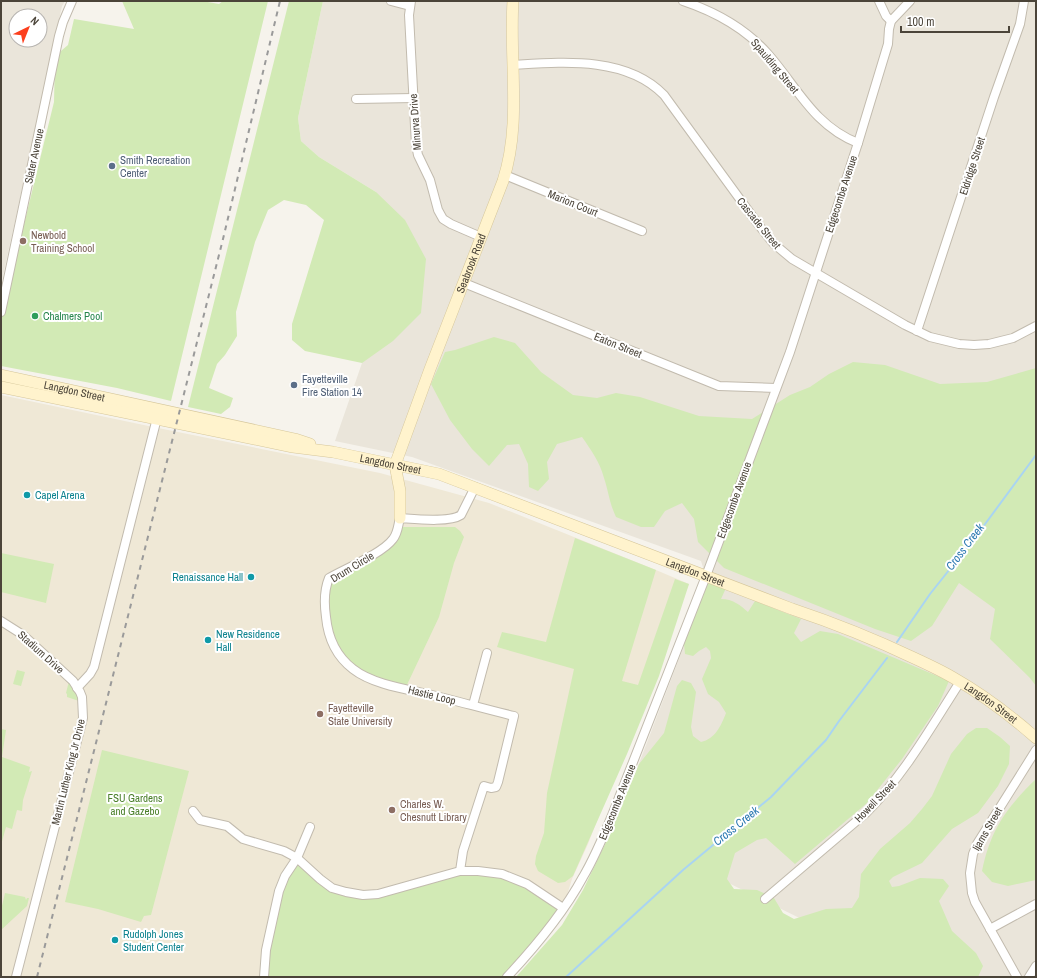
<svg xmlns="http://www.w3.org/2000/svg" width="1037" height="978" font-family="'Archivo Narrow',sans-serif">
  <style>
    .residential { fill: #eae5da; fill-rule: evenodd }
    .education { fill: #efe8d6 }
    .green { fill: #d2eab5 }
    .lines { fill: none; stroke-linecap: round; stroke-linejoin: round }
    .stream { stroke: #a9d4f2; stroke-width: 2 }
    .street-casing { stroke: #c2bbae; stroke-width: 10 }
    .secondary-casing { stroke: #d6c79b; stroke-width: 12 }
    .street { stroke: #fff; stroke-width: 8 }
    .secondary { stroke: #fff3cd; stroke-width: 11 }
    .rail { stroke: #9a9a9a; stroke-width: 2; stroke-dasharray: 5 5; stroke-linecap: butt }
    .service-dot { fill: #5c6f8a; stroke: #fff; stroke-width: 1.5 }
    .education-dot { fill: #8d6e63; stroke: #fff; stroke-width: 1.5 }
    .leisure-dot { fill: #2e9e5b; stroke: #fff; stroke-width: 1.5 }
    .culture-dot { fill: #0f9aa8; stroke: #fff; stroke-width: 1.5 }
    .labels { text-anchor: middle; dominant-baseline: central; stroke-width: 4; stroke-linejoin: round; paint-order: stroke }
    .street-label { font-size: 11px; fill: #4b4439; stroke: #fff }
    .service-label { font-size: 11px; fill: #4e5e75; stroke: #fff; text-anchor: start }
    .education-label { font-size: 11px; fill: #785e54; stroke: #fff; text-anchor: start }
    .leisure-label { font-size: 11px; fill: #27864d; stroke: #fff; text-anchor: start }
    .culture-label { font-size: 11px; fill: #0d838f; stroke: #fff; text-anchor: start }
    .park-label { font-size: 11px; fill: #4a7f2a; stroke: #fff }
    .water-label { font-size: 12px; font-style: italic; fill: #2e7ab2; stroke: #fff }
  </style>
  <rect width="100%" height="100%" fill="#f6f3ec"/>
  <g class="residential">
    <path d="M1 1H65L62 6 1 285ZM16 16H40V40H16Z"/>
    <polygon points="323,1 1036,1 1036,977 919,977 684,861 630,787 708,583 701,561 412,457 335,441 362,363 376,192 319,157 301,141 298,118"/>
  </g>
  <polygon class="education" points="1,395 158,428 380,473 489,503 656,570 689,584 588,844 572,879 563,908 507,977 1,977"/>
  <g class="green">
    <polygon points="122,1 202,1 219,4 223,1 268,1 171,401 117,388 1,366 1,318 54,102 55,56 68,45 74,19 134,29"/>
    <polygon points="289,1 323,1 298,118 301,141 319,157 376,192 405,220 426,259 421,313 393,341 362,363 305,351 292,340 292,324 324,220 306,205 284,200 268,210 255,242 236,312 237,336 225,355 217,364 209,388 233,398 230,407 221,414 188,407"/>
    <path d="M494 337 515 343 541 372 573 395 597 398 616 393 640 397 699 416 752 419 790 395 810 387 829 374 853 362 885 365 940 384 987 382 1036 368V686L1030 678 990 639 995 609 959 583 932 626 911 641 875 629 724 568 698 542 694 519 682 503 665 511 654 527H641L616 517C609 502 609 493 604 478 600 462 591 450 582 437L557 444 547 462 549 479 538 491 529 487 528 464 519 444 507 445 489 466 472 449 450 420 431 384 445 352 455 350Z"/>
    <polygon points="398,527 455,527 460,531 464,537 454,563 439,617 405,689 391,685 346,663 327,629 329,578 386,547"/>
    <polygon points="575,538 656,570 622,681 638,685 675,579 689,584 659,676 627,754 573,876 565,882 558,883 538,871 535,864 536,856 544,833 547,793 574,669 497,647 502,632 546,642"/>
    <polygon points="1,553 54,564 46,603 1,592"/>
    <path d="M708 583 726 588 721 599C733 599 740 605 748 612L755 601 801 619 794 633 801 642 820 631 838 634 949 681 938 706 902 759 867 803 795 864 766 838 757 840 735 853 727 879 734 889 757 890 774 898 783 913 794 919 826 909 852 908 859 897 861 874 880 849 910 823 922 809 932 796 951 754 967 734 976 728H987L1000 737 1010 746 1009 764 998 786 978 813 952 829 922 863 893 877 889 881 892 887 899 886 920 878 943 879 949 886 939 901 952 931 976 953 983 966 978 977H516L562 925 583 890 609 836 639 764 664 733 677 686 682 680 691 683 696 692 691 727 693 736 701 742C715 739 721 726 726 713L719 702 708 694 702 679 711 658 710 651 706 647 699 651 693 656 685 654 684 644Z"/>
    <polygon points="17,670 25,672 21,686 13,684"/>
    <polygon points="69,681 75,690 79,701 67,697 67,694 66,693"/>
    <polygon points="1,729 6,730 2,757 30,767 29,772 32,771 23,800 22,811 17,810 12,829 6,827 1,845"/>
    <polygon points="102,750 189,771 151,915 144,916 141,922 98,909 65,902"/>
    <path d="M1036 779V880L1008 886 992 882 982 871C990 830 1007 807 1036 779Z"/>
    <polygon points="297,858 319,879 363,895 464,870 494,873 524,883 563,908 507,977 264,977 275,908"/>
    <polygon points="5,893 25,897 26,900 27,898 29,898 27,906 1,930 1,910"/>
  </g>
  <g class="lines">
    <g class="stream">
      <polyline points="897,642 930,594 977,535 1036,455"/>
      <polyline points="566,977 683,870 771,797 826,740 839,721 887,658"/>
    </g>
    <g class="street-casing">
      <g id="street">
        <polyline points="391,1 410,6"/>
        <polyline points="411,1 409,15 416,145 418,155 430,180 438,210 443,219 451,224 481,237"/>
        <path d="M683 1C716 12 745 28 768 54 797 87 814 126 858 143"/>
        <polyline points="879,1 886,16 891,21"/>
        <path d="M513 65C563 62 626 56 664 95L758 224 773 243 792 259 905 325 930 337 959 344 974 345 989 344 1013 338 1036 326"/>
        <polyline points="356,99 414,98"/>
        <polyline points="505,175 642,231"/>
        <polyline points="464,283 719,386 776,388"/>
        <polyline points="1,312 59,36 63,22 72,1"/>
        <polyline points="917,331 994,97 1020,24 1024,1"/>
        <polyline points="1,621 23,635 73,681 80,692 82,697 83,718 16,977"/>
        <polyline points="77,688 90,674 94,667 158,414"/>
        <polyline points="473,705 487,653"/>
        <polyline points="193,811 200,820 227,826 243,839 284,851 297,858 320,879 332,888 346,892 363,895 378,894 460,871 478,871 502,874 527,884 563,908"/>
        <path d="M460 871 463 851 484 786 491 788 496 787 498 782 514 716C485 709 457 701 428 694 405 689 372 684 353 669 336 656 328 638 326 617 324 603 324 590 329 578 345 569 383 553 393 539 398 533 398 525 400 518 415 519 449 523 461 515L475 487"/>
        <path d="M765 899 866 813C905 774 931 727 960 682"/>
        <polyline points="990,929 1036,904"/>
        <polyline points="264,977 266,950 279,891 285,876 297,858 310,827"/>
        <path d="M507 977C536 946 563 914 583 877 595 857 604 835 613 813L706 576 790 352 858 143 888 44 889 29 891 21 910 1"/>
        <polyline points="1017,977 975,902 972,893 970,873 973,854 977,844 1036,750"/>
        <polyline points="1029,977 1036,966"/>
      </g>
    </g>
    <g class="secondary-casing">
      <g id="secondary">
        <path id="s1" d="M1 375 295 439 310 444"/>
        <path id="s2" d="M1 387 293 447 333 452 439 474 792 609C834 623 874 639 914 658 927 664 940 670 952 677 982 694 1010 715 1036 738"/>
        <path id="s3" d="M400 518V491L395 465 430 369 503 181C522 123 509 61 513 1"/>
      </g>
    </g>
    <use href="#street" class="street"/>
    <use href="#secondary" class="secondary"/>
    <polyline class="rail" points="37,977 223,239 280,1"/>
  </g>
  <g class="service-dot">
    <circle cx="112" cy="166" r="4"/>
    <circle cx="294" cy="385" r="4"/>
  </g>
  <g class="education-dot">
    <circle cx="23" cy="241" r="4"/>
    <circle cx="320" cy="714" r="4"/>
    <circle cx="392" cy="810" r="4"/>
  </g>
  <circle class="leisure-dot" cx="35" cy="316" r="4"/>
  <g class="culture-dot">
    <circle cx="27" cy="495" r="4"/>
    <circle cx="251" cy="577" r="4"/>
    <circle cx="208" cy="640" r="4"/>
    <circle cx="115" cy="940" r="4"/>
  </g>
  <g class="labels">
    <g class="street-label">
      <text transform="translate(775 66) rotate(50)">Spaulding Street</text>
      <text transform="translate(415 122) rotate(-94)">Minurva Drive</text>
      <text transform="translate(34 156) rotate(-78)">Slater Avenue</text>
      <text transform="translate(972 166) rotate(-72)">Eldridge Street</text>
      <text transform="translate(841 194) rotate(-72)">Edgecombe Avenue</text>
      <text transform="translate(573 203) rotate(22)">Marion Court</text>
      <text transform="translate(759 223) rotate(51)">Cascade Street</text>
      <text stroke="none"><textPath href="#s3" startOffset="269">Seabrook Road</textPath></text>
      <text transform="translate(618 345) rotate(22)">Eaton Street</text>
      <text stroke="none"><textPath href="#s1" startOffset="75">Langdon Street</textPath></text>
      <text stroke="none"><textPath href="#s2" startOffset="397">Langdon Street</textPath></text>
      <text transform="translate(734 500) rotate(-70)">Edgecombe Avenue</text>
      <text transform="translate(352 567) rotate(-31)">Drum Circle</text>
      <text stroke="none"><textPath href="#s2" startOffset="721">Langdon Street</textPath></text>
      <text transform="translate(41 652) rotate(42)">Stadium Drive</text>
      <text transform="translate(432 695) rotate(14)">Hastie Loop</text>
      <text stroke="none"><textPath href="#s2" startOffset="1045">Langdon Street</textPath></text>
      <text transform="translate(68 772) rotate(-76)">Martin Luther King Jr Drive</text>
      <text transform="translate(875 801) rotate(-46)">Howell Street</text>
      <text transform="translate(617 802) rotate(-68)">Edgecombe Avenue</text>
      <text transform="translate(987 829) rotate(-60)">Ijams Street</text>
    </g>
    <g class="service-label">
      <text x="120" y="160">Smith Recreation<tspan x="120" dy="13">Center</tspan></text>
      <text x="302" y="379">Fayetteville<tspan x="302" dy="13">Fire Station 14</tspan></text>
    </g>
    <g class="education-label">
      <text x="31" y="235">Newbold<tspan x="31" dy="13">Training School</tspan></text>
      <text x="328" y="708">Fayetteville<tspan x="328" dy="13">State University</tspan></text>
      <text x="400" y="804">Charles W.<tspan x="400" dy="13">Chesnutt Library</tspan></text>
    </g>
    <g class="leisure-label">
      <text x="43" y="316">Chalmers Pool</text>
    </g>
    <g class="culture-label">
      <text x="35" y="495">Capel Arena</text>
      <text x="243" y="577" text-anchor="end">Renaissance Hall</text>
      <text x="216" y="634">New Residence<tspan x="216" dy="13">Hall</tspan></text>
      <text x="123" y="934">Rudolph Jones<tspan x="123" dy="13">Student Center</tspan></text>
    </g>
    <g class="park-label">
      <text x="135" y="798">FSU Gardens<tspan x="135" dy="13">and Gazebo</tspan></text>
    </g>
    <g class="water-label">
      <text transform="translate(965 547) rotate(-53)">Cross Creek</text>
      <text transform="translate(736 826) rotate(-39)">Cross Creek</text>
    </g>
  </g>
  <rect width="1037" height="978" fill="none" stroke="#4b4439" stroke-width="4"/>
  <g transform="translate(28 28) rotate(43)"><circle r="19" fill="#ffffff" stroke="#b7b4b0"/>
  <path d="M0-3L7 15L0 10L-7 15Z" fill="#fc3f1d"/>
  <text y="-6" font-size="11" font-weight="bold" text-anchor="middle" fill="#4b4439">N</text>
  </g>
  <path d="M901 26v6h108v-6" fill="none" stroke="#4b4439" stroke-width="2"/>
  <text x="907" y="26" font-size="12" fill="#4b4439" stroke="#ffffff" stroke-width="3" paint-order="stroke">100 m</text>
</svg>
